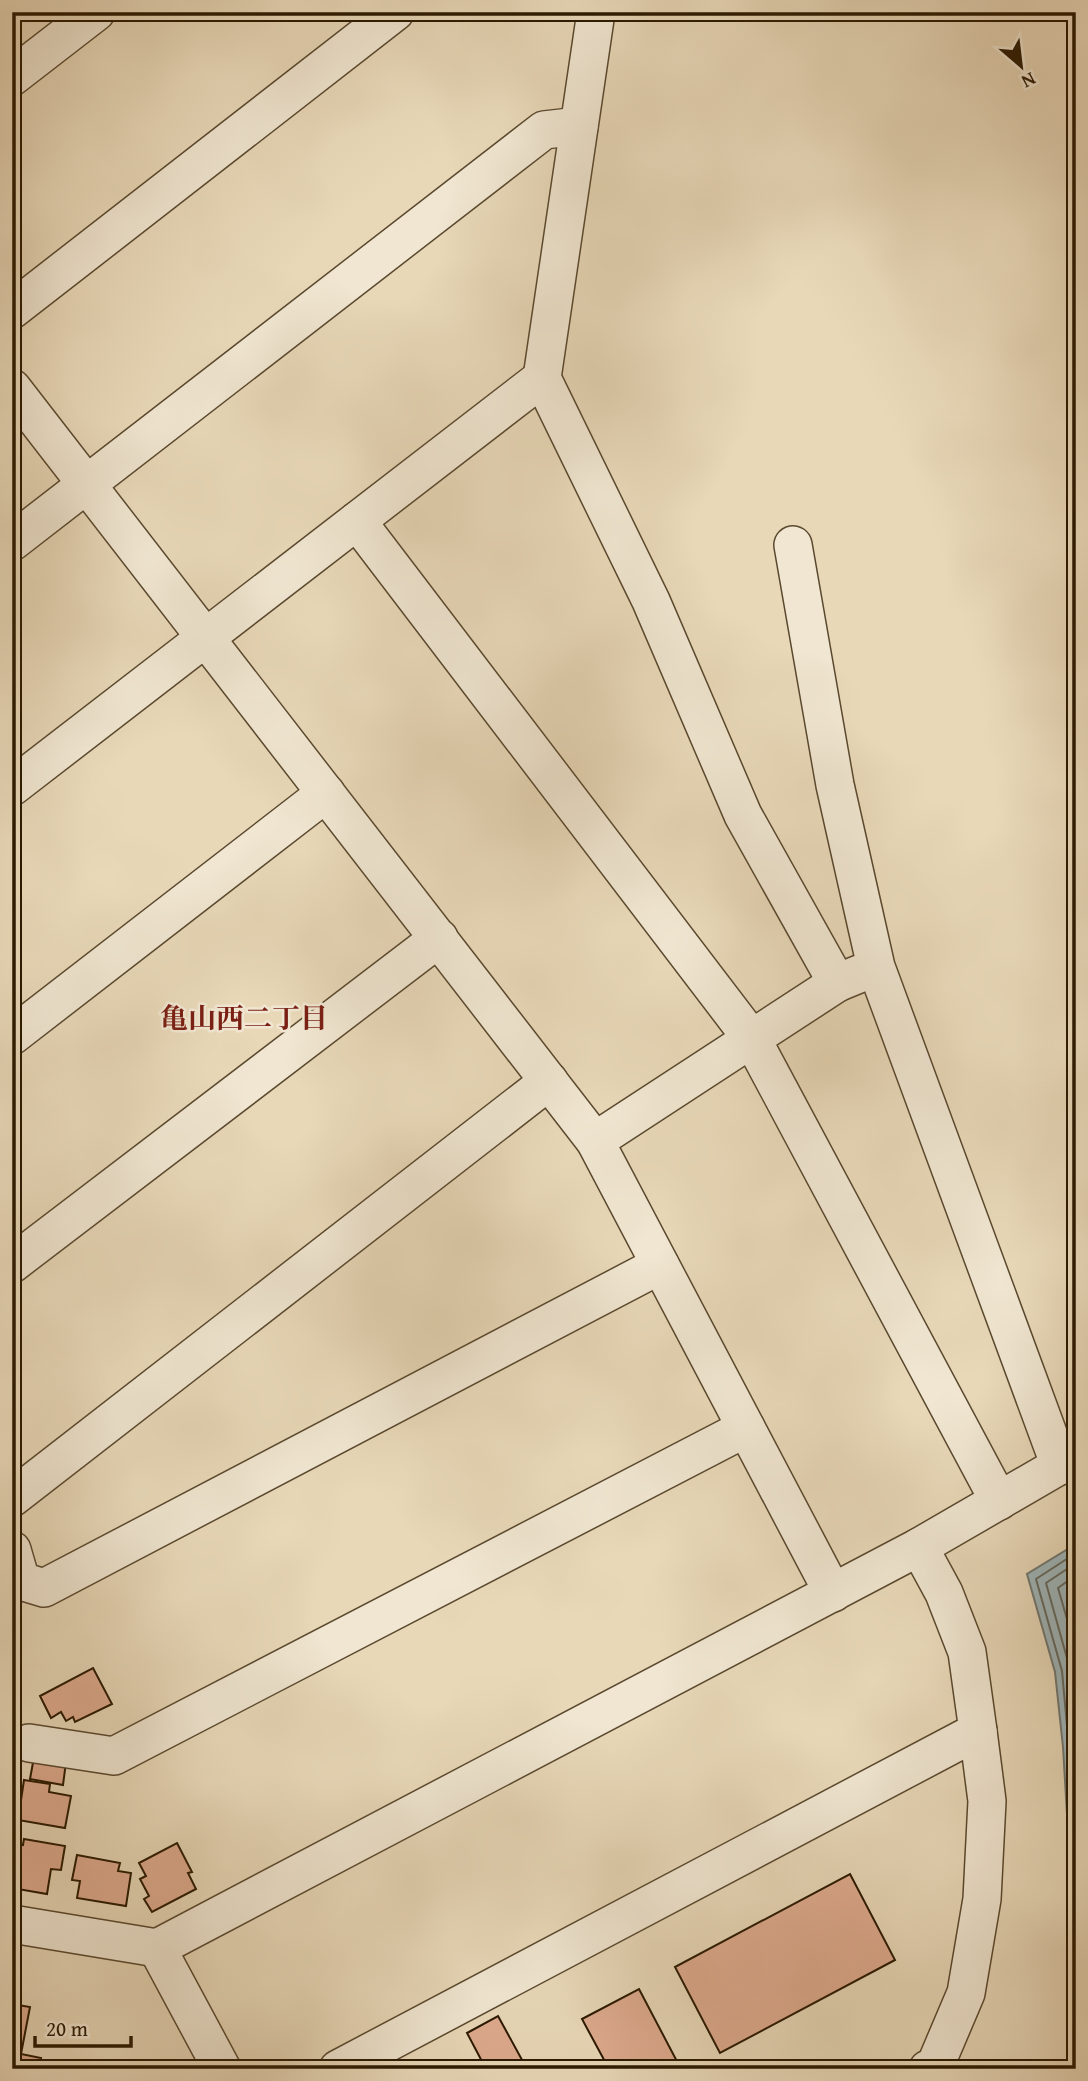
<svg xmlns="http://www.w3.org/2000/svg" width="1088" height="2081" font-family="'Gentium Book Plus','Noto Serif JP',serif">
  <style>
    .water { fill: #9eb6bb; stroke: #707771; stroke-width: 2 }
    .lines { fill: none; stroke-linecap: round; stroke-linejoin: round }
    .shore { stroke: #64685e; stroke-width: 2 }
    .building { fill: #deab8f; stroke: #2a1901; stroke-width: 2 }
    .minor-casing { stroke: #5a492f; stroke-width: 40 }
    .minor { stroke: #f0e6d1; stroke-width: 37 }
    .labels { text-anchor: middle; dominant-baseline: central; stroke-width: 5; stroke-linejoin: round; paint-order: stroke }
    .neighbourhood-label { font-size: 28px; font-weight: bold; fill: #7a1f14; stroke: #f0e6d1 }
  </style>
  <rect width="100%" height="100%" fill="#e8d8b8"/>
  <filter id="stains"><feTurbulence type="fractalNoise" baseFrequency=".00286" numOctaves="4"/><feColorMatrix values="0 0 0 0 .2 0 0 0 0 .09 0 0 0 0 .02 0 0 0 .5 -.17"/></filter>
  <radialGradient id="worn" r=".72"><stop offset=".6" stop-color="#630" stop-opacity="0"/><stop offset="1" stop-color="#630" stop-opacity=".3"/></radialGradient>
  <polygon class="water" points="1076,1544 1076,1831 1068,1831 1063,1747 1055,1672 1027,1574"/>
  <g class="lines">
    <g class="shore">
      <polyline points="1076,1553 1036,1579 1062,1671 1076,1824"/>
      <polyline points="1076,1563 1046,1583 1070,1669 1076,1717"/>
      <polyline points="1076,1575 1058,1588 1076,1650"/>
    </g>
  </g>
  <g class="building">
    <polygon points="93,1668 112,1704 75,1722 73,1717 66,1721 61,1712 51,1718 40,1696"/>
    <polygon points="34,1757 66,1762 63,1785 30,1779"/>
    <polygon points="24,1780 50,1784 49,1792 71,1796 65,1828 18,1820"/>
    <polygon points="24,1839 65,1846 61,1870 51,1869 47,1894 12,1888 12,1843 23,1845"/>
    <polygon points="177,1843 192,1872 188,1873 196,1889 152,1912 144,1899 149,1896 140,1879 146,1876 139,1863"/>
    <polygon points="77,1855 120,1863 118,1871 131,1873 126,1906 77,1898 80,1881 72,1880"/>
    <polygon points="850,1874 895,1960 720,2053 675,1967"/>
    <polygon points="639,1989 681,2069 609,2069 582,2019"/>
    <polygon points="12,2004 30,2007 21,2054 41,2058 39,2069 12,2069"/>
    <polygon points="498,2016 527,2069 486,2069 467,2033"/>
  </g>
  <g class="lines">
    <g class="minor-casing">
      <g id="minor">
        <polyline points="596,12 542,378 651,601 743,815 837,983"/>
        <polyline points="12,77 96,12"/>
        <polyline points="12,310 395,12"/>
        <polyline points="12,388 595,1141 833,1593"/>
        <polyline points="357,521 752,1039 999,1501"/>
        <polyline points="12,542 544,130 579,126"/>
        <polyline points="793,545 835,785 876,967 1060,1466"/>
        <polyline points="12,787 542,378"/>
        <polyline points="12,1036 326,793"/>
        <polyline points="595,1141 837,983 859,974"/>
        <polyline points="12,1264 439,938"/>
        <polyline points="12,1498 549,1081"/>
        <polyline points="12,1550 21,1581 44,1588 660,1265"/>
        <polyline points="29,1743 114,1756 746,1428"/>
        <polyline points="12,1924 157,1948 919,1547 1076,1456"/>
        <polyline points="157,1948 222,2069"/>
        <polyline points="338,2069 978,1731 967,1652 944,1593 919,1547"/>
        <polyline points="928,2069 935,2066 966,1993 982,1899 987,1801 978,1731"/>
      </g>
    </g>
    <use href="#minor" class="minor"/>
  </g>
  <g class="labels">
    <g class="neighbourhood-label">
      <text x="244" y="1017">亀山西二丁目</text>
    </g>
  </g>
  <rect width="1088" height="2081" fill="none" stroke="#e8d8b8" stroke-width="42"/>
  <rect x="14" y="14" width="1060" height="2053" fill="none" stroke="#2a1901" stroke-width="3.5"/>
  <rect x="21" y="21" width="1046" height="2039" fill="none" stroke="#2a1901" stroke-width="2"/>
  <g transform="translate(1021 66) rotate(152)" stroke="#f0e6d1" stroke-width="5" paint-order="stroke">
  <path d="M0-5L12 26L0 18L-12 26Z" fill="#2a1901"/>
  <text y="-10" font-size="19" font-weight="bold" text-anchor="middle" fill="#2a1901">N</text>
  </g>
  <path d="M35 2036v10h96v-10" fill="none" stroke="#2a1901" stroke-width="3.5"/>
  <text x="46" y="2036" font-size="21" fill="#2a1901" stroke="#f0e6d1" stroke-width="5" paint-order="stroke">20 m</text>
  <rect width="100%" height="100%" filter="url(#stains)"/>
  <rect width="100%" height="100%" fill="url(#worn)"/>
</svg>
